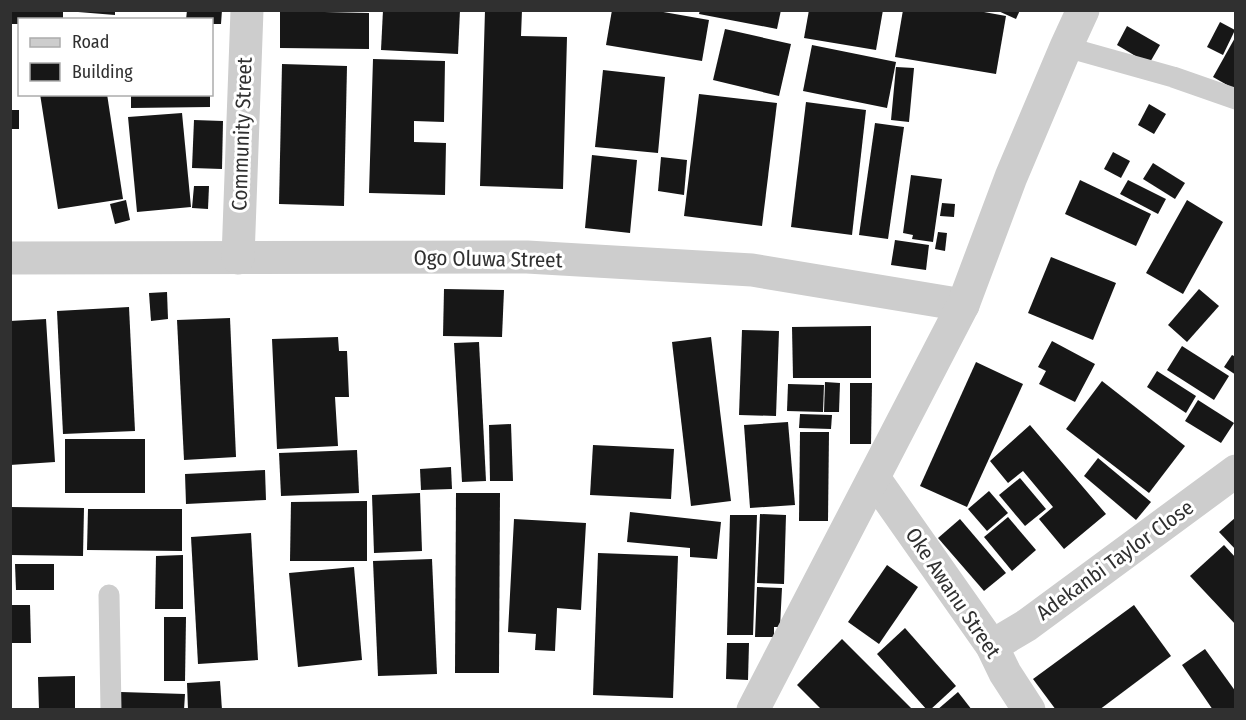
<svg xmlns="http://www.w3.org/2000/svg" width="1246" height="720" font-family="'Fira Sans Condensed',sans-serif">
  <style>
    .building { fill: #171717 }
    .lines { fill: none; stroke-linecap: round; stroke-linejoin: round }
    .service { stroke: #cdcdcd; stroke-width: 21 }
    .minor { stroke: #cdcdcd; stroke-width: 33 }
    .labels { text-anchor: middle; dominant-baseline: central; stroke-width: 6; stroke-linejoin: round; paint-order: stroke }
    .street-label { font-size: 21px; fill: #303030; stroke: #fff }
  </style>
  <rect width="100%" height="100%" fill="#fff"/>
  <g class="building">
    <polygon points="10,10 63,10 63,20 20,20 20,24 10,24"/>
    <polygon points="78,10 115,10 115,15 78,12"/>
    <polygon points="187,10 222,10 221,24 212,24 212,20 186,20"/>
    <polygon points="383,10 460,10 458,54 381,50"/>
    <polygon points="485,10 522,10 521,36 567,37 563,189 480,186"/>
    <polygon points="612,10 652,10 709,20 702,61 606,45"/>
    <polygon points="700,10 781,10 777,29 699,14"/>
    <polygon points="809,10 883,10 876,50 804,38"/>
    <polygon points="903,10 973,10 1006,16 996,74 895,57"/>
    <polygon points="996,10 1020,10 1016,19"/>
    <polygon points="280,11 369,13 369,49 280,48"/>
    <polygon points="1220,22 1235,30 1223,55 1207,47"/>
    <polygon points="1127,26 1160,45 1149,64 1117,45"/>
    <polygon points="725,29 791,44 779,96 713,80"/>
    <polygon points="1236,36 1236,90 1213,77"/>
    <polygon points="812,45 896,62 887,108 803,91"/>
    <polygon points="373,59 445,61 444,122 414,121 414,142 446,143 445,195 369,193"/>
    <polygon points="282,64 347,66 344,206 279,204"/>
    <polygon points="896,67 914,68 909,122 891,120"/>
    <polygon points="603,70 665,77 658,153 595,147"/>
    <polygon points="40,94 107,94 123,199 58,209"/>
    <polygon points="131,94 210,94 210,107 131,108"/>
    <polygon points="699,94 777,103 762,226 684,216"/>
    <polygon points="806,102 866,110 852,235 791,227"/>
    <polygon points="1149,104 1166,114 1154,134 1138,125"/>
    <rect x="10" y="110" width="9" height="19"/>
    <polygon points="182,113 191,207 137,212 128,117"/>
    <polygon points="194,120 223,121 222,169 192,168"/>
    <polygon points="875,123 904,127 888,239 859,235"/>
    <polygon points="1113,152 1130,161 1121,178 1104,169"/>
    <polygon points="592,155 637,160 630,233 585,228"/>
    <polygon points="661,157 687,160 684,195 658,191"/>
    <polygon points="1153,163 1185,183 1175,199 1143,179"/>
    <polygon points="911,175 942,179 933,242 912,239 913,235 903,233"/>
    <polygon points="1080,180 1151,214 1136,246 1065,214"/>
    <polygon points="1128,180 1166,199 1158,214 1120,194"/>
    <polygon points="194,186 209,186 208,209 192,208"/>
    <polygon points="126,200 130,220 115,224 110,204"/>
    <polygon points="1187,200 1223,222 1183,294 1146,273"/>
    <polygon points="942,203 955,204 954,217 940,216"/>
    <polygon points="938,232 947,233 945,251 935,249"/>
    <polygon points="895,240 929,245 926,270 891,265"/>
    <polygon points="1051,257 1116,283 1093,340 1028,313"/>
    <polygon points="444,289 504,290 502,337 443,336"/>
    <polygon points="1199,289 1219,306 1187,342 1168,325"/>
    <polygon points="167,292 168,319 151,321 149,293"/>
    <polygon points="129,307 135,431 63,434 57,311"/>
    <polygon points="230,318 236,457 184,460 177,320"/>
    <polygon points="46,319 55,462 10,465 10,321"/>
    <polygon points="871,326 871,378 793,378 792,327"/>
    <polygon points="742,330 779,331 776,416 739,415"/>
    <polygon points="338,337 339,351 347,351 349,397 335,397 338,446 277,449 272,339"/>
    <polygon points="711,337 731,501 691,506 672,342"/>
    <polygon points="1052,341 1095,364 1075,402 1039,384 1046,371 1038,367"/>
    <polygon points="479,342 486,481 462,482 454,343"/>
    <polygon points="1182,346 1229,376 1214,400 1167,370"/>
    <polygon points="1232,355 1236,357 1236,375 1224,367"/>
    <polygon points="976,362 1023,384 967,507 920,486"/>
    <polygon points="1157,371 1196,396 1186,413 1147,387"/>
    <polygon points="1102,381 1185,446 1149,493 1066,429"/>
    <polygon points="825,382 840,383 839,412 824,412"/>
    <polygon points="850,383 872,383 871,444 850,444"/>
    <polygon points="788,384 824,385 823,412 787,411"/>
    <polygon points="1198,400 1234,423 1221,443 1185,421"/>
    <polygon points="800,414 832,415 831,429 799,428"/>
    <polygon points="788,422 795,505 750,508 744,425"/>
    <polygon points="511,424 513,481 490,481 489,425"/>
    <polygon points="1030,425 1106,514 1064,549 1039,519 1053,507 1023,471 1008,483 990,461"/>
    <polygon points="800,432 829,432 828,521 799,521"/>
    <rect x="65" y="439" width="80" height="54"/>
    <polygon points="593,445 674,449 671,499 590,495"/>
    <polygon points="357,450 359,493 281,496 279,453"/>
    <polygon points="1098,458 1151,502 1136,520 1084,476"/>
    <polygon points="451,467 452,489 421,490 420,469"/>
    <polygon points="265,470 266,500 186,504 185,474"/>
    <polygon points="1020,478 1046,509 1025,526 999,495"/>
    <polygon points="989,491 1008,513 987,531 968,509"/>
    <polygon points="420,493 422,551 374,553 372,495"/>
    <polygon points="456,493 500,493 499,673 455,673"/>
    <polygon points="367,501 367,561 290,561 291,502"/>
    <polygon points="10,507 84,508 83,556 10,555"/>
    <polygon points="88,509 182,509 182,551 87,550"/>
    <polygon points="630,512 721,522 717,559 690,557 690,548 627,542"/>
    <polygon points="760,514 786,515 784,584 757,583"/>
    <polygon points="730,515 757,515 753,635 727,635"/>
    <polygon points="1008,517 1036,550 1012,571 984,537"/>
    <polygon points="1236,517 1236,550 1219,532"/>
    <polygon points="514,519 586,523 581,610 557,608 555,651 535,650 536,634 508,632"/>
    <polygon points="960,519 1006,573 984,591 938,538"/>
    <polygon points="251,533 258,660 198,664 191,537"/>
    <polygon points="1224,545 1236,558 1236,625 1190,576"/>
    <polygon points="598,553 678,556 673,698 593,695"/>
    <polygon points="183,555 183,609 155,609 156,556"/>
    <polygon points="432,559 437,674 378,676 373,561"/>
    <polygon points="15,564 54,564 54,590 16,590"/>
    <polygon points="887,565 918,587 879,644 848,622"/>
    <polygon points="354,567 362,660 298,667 289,573"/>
    <polygon points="757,587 782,588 780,627 774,627 774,637 755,637"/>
    <polygon points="10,605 30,605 31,643 10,643"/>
    <polygon points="1134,605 1171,656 1099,710 1056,710 1033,679"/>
    <polygon points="164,617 186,617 185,681 164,681"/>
    <polygon points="905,628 956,686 930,710 927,710 877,654"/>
    <polygon points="842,639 913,710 822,710 797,685"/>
    <polygon points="727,643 749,643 748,680 726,679"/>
    <polygon points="1205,649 1236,692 1236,710 1213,710 1182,665"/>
    <polygon points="75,676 75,710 39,710 38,677"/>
    <polygon points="220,681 222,710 188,710 187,683"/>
    <polygon points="121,692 185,694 184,710 121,710"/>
    <polygon points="958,692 972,710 937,710"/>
  </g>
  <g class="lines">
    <g class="service">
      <polyline points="1066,47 1173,77 1236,99"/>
      <polyline points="109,595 111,710"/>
    </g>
    <g class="minor">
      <polyline points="10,258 527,257 752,270 963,305"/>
      <polyline points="238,258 247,10"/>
      <polyline points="874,478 992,646 1005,673 1029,710"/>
      <polyline points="992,646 1027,625 1236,471"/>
      <polyline points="753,710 963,305 1011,177 1066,47 1083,10"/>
    </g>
  </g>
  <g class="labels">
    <g class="street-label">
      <text transform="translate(242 134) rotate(-88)">Community Street</text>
      <text transform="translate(488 259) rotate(1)">Ogo Oluwa Street</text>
      <text transform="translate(1115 560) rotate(-36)">Adekanbi Taylor Close</text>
      <text transform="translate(953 593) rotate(56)">Oke Awanu Street</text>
    </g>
  </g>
  <rect width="1246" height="720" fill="none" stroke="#303030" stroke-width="24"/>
  <rect x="18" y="18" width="195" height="78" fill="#ffffff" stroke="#acacac" stroke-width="1.5"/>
  <rect x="30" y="38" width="30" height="9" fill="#cdcdcd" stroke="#acacac" stroke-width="1.5"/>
  <text x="72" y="48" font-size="18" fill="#303030">Road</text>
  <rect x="30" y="63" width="30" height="18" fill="#171717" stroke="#acacac" stroke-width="1.5"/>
  <text x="72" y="78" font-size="18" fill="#303030">Building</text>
</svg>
